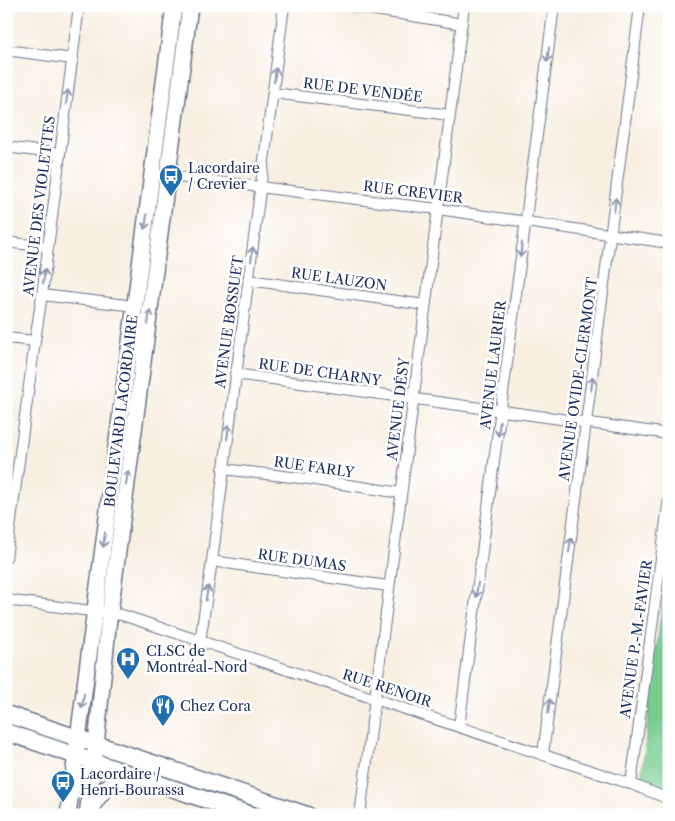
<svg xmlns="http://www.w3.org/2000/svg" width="675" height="821" font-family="'Libre Caslon Text',serif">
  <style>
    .green { fill: #77cc90; stroke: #497e77 }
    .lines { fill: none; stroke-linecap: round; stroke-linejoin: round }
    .minor-casing { stroke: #68728c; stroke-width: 12 }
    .secondary-casing { stroke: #68728c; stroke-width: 18 }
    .primary-casing { stroke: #68728c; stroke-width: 19 }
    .minor { stroke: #fff; stroke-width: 10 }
    .secondary { stroke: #fff; stroke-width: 15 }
    .primary { stroke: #fff; stroke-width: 16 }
    .oneway { stroke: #8d97ae }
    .labels { text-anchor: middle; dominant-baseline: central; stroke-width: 5; stroke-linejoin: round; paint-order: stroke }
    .street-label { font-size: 14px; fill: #1b2f5e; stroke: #fff }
    .poi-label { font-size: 14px; fill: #1b2f5e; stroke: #fff; text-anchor: start }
  </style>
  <rect width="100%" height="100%" fill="#fff"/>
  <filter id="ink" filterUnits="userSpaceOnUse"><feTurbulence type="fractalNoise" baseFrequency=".02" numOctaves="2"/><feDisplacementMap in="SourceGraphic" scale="10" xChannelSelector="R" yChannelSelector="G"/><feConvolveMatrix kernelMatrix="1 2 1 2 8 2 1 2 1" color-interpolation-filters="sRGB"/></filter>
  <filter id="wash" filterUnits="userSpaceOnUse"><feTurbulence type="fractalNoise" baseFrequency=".0096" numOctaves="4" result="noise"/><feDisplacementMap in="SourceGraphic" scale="20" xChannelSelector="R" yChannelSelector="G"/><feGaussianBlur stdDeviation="1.12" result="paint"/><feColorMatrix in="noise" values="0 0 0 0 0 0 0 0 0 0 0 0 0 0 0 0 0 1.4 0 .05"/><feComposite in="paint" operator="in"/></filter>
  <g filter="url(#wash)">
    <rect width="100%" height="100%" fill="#f8efe1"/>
    <polygon class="green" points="664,588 669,589 669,791 641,780"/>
  </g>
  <g filter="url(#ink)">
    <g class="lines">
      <g class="minor-casing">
        <g id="minor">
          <polyline points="351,6 462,24"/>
          <polyline points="6,50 73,59"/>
          <polyline points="273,93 450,115"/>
          <polyline points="6,147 60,154"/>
          <polyline points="162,175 438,209 669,243"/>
          <polyline points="6,242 48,247"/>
          <polyline points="249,280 425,305"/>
          <polyline points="42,295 135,306"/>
          <polyline points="6,338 35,341"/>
          <polyline points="235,374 669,434"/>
          <polyline points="223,469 309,479 401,493"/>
          <polyline points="6,558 35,341 42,295 79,6"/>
          <polyline points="212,561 388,586"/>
          <polyline points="6,600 122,615 631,784 669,799"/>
          <polyline points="200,642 212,561 284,6"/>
          <polyline points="459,727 554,6"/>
          <polyline points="543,754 640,6"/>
          <polyline points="631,784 669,498"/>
          <polyline points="360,815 464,6"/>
        </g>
      </g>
      <g class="secondary-casing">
        <g id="secondary">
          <polyline points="68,815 174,6"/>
          <polyline points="87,815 96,745 108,627 190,6"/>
        </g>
      </g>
      <g class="primary-casing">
        <g id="primary">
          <polyline points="6,714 307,815"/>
          <polyline points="6,732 251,815"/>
          <path d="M89 815C92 800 110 781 125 778 129 777 134 778 138 778"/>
        </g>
      </g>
      <use href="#minor" class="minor"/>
      <use href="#secondary" class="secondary"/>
      <use href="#primary" class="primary"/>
    </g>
    <defs><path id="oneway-shaft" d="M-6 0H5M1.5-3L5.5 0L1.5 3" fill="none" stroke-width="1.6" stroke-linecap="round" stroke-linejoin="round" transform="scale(1.25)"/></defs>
    <g class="oneway">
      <use href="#oneway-shaft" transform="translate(548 55) rotate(98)"/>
      <use href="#oneway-shaft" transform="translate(275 75) rotate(-83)"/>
      <use href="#oneway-shaft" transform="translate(67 97) rotate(-82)"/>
      <use href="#oneway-shaft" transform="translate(615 205) rotate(-83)"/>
      <use href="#oneway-shaft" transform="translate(146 222) rotate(98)"/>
      <use href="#oneway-shaft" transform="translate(521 250) rotate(97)"/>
      <use href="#oneway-shaft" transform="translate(252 254) rotate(-83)"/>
      <use href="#oneway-shaft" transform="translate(44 276) rotate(-83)"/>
      <use href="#oneway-shaft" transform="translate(149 317) rotate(-82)"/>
      <use href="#oneway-shaft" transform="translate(592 384) rotate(-82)"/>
      <use href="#oneway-shaft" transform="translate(499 429) rotate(97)"/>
      <use href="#oneway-shaft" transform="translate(228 432) rotate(-83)"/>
      <use href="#oneway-shaft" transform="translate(127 478) rotate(-82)"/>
      <use href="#oneway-shaft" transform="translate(104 540) rotate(97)"/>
      <use href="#oneway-shaft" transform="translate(570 545) rotate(-82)"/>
      <use href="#oneway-shaft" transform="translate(477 590) rotate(97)"/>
      <use href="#oneway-shaft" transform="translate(207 593) rotate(-81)"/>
      <use href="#oneway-shaft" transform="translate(83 701) rotate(98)"/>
      <use href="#oneway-shaft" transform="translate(549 706) rotate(-83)"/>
    </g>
  </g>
  <defs>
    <g id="bus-pin" transform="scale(1.25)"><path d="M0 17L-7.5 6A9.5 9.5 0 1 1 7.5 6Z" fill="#1f6fb2" stroke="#fff"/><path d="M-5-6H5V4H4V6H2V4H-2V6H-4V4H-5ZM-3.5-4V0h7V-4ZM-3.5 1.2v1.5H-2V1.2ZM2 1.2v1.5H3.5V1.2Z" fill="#fff"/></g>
    <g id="hospital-pin" transform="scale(1.25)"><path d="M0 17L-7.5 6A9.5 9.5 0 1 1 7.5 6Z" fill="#1f6fb2" stroke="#fff"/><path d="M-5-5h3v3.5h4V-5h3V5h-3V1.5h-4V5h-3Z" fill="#fff"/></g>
    <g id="restaurant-pin" transform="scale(1.25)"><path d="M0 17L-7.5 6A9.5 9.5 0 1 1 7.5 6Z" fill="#1f6fb2" stroke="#fff"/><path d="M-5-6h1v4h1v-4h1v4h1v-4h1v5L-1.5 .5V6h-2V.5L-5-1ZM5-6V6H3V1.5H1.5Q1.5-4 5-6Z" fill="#fff"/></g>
  </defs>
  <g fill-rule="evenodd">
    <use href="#bus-pin" x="171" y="176"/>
    <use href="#hospital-pin" x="128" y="659"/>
    <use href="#restaurant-pin" x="163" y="706"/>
    <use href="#bus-pin" x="63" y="782"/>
  </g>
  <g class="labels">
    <g class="street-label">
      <text transform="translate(363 90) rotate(7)">RUE DE VENDÉE</text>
      <text transform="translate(413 192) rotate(7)">RUE CREVIER</text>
      <text transform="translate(39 206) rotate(-83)">AVENUE DES VIOLETTES</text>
      <text transform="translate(339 279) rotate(8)">RUE LAUZON</text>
      <text transform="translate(229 322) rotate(-82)">AVENUE BOSSUET</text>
      <text transform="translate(493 365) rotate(-83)">AVENUE LAURIER</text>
      <text transform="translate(320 372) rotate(8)">RUE DE CHARNY</text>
      <text transform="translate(578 379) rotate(-82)">AVENUE OVIDE-CLERMONT</text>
      <text transform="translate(398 409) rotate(-83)">AVENUE DÉSY</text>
      <text transform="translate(121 411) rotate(-83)">BOULEVARD LACORDAIRE</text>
      <text transform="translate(314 467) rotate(8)">RUE FARLY</text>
      <text transform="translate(302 560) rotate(8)">RUE DUMAS</text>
      <text transform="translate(636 639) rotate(-82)">AVENUE P.-M.-FAVIER</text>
      <text transform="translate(387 688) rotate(18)">RUE RENOIR</text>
    </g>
    <g class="poi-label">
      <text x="188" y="168">Lacordaire<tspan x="188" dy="16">/ Crevier</tspan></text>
      <text x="146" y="651">CLSC de<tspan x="146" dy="16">Montréal-Nord</tspan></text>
      <text x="180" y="706">Chez Cora</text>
      <text x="80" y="774">Lacordaire /<tspan x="80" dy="16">Henri-Bourassa</tspan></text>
    </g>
  </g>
  <rect width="675" height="821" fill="none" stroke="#fff" stroke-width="25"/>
</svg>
